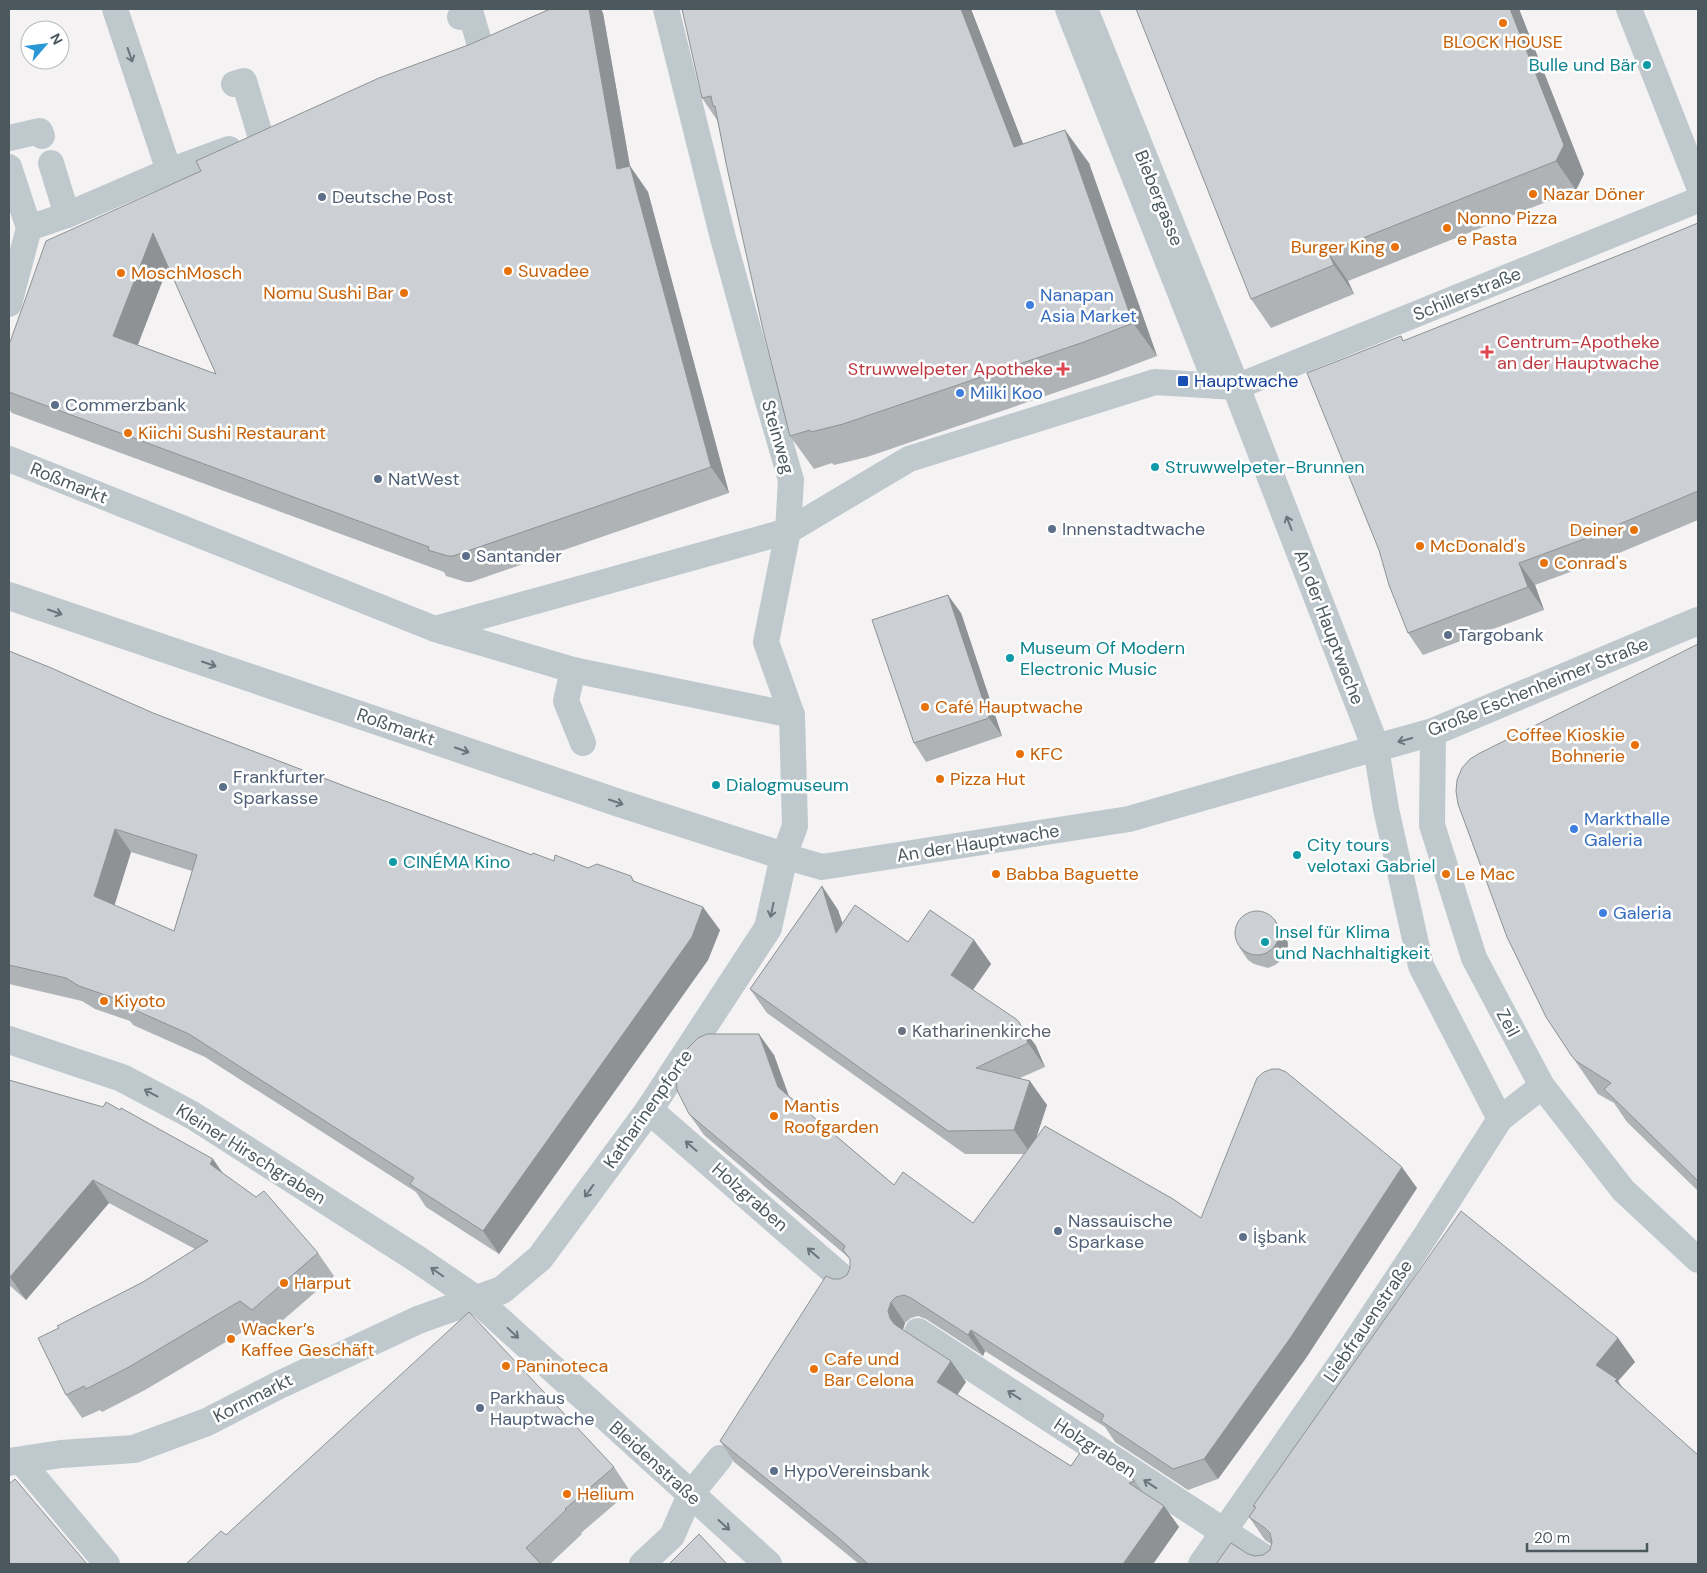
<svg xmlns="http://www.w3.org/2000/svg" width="1707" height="1573" font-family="'DM Sans',sans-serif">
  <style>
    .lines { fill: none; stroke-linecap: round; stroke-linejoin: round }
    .pedestrian { stroke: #bfc9cd; stroke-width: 26 }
    .minor { stroke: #bfc9cd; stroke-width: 28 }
    .wall { fill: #afb3b6; fill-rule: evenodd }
    .shaded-wall { fill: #8f9294 }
    .building { fill: #ccd0d4; stroke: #8f9294; fill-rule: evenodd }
    .oneway { stroke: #68757a }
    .food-dot { fill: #e8710a; stroke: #fff; stroke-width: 2 }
    .culture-dot { fill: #0f9aa8; stroke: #fff; stroke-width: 2 }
    .service-dot { fill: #5c6f8a; stroke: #fff; stroke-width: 2 }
    .shop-dot { fill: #3f7fe0; stroke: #fff; stroke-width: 2 }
    .health-dot { fill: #e0444e; stroke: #fff; stroke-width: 2 }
    .transit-dot { fill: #1a4fb4; stroke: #fff; stroke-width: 2 }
    .worship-dot { fill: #6b7280; stroke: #fff; stroke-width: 2 }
    .labels { text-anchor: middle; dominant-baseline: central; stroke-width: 5; stroke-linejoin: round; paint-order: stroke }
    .food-label { font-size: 18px; fill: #c56008; stroke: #fff; text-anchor: start }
    .culture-label { font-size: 18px; fill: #0d838f; stroke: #fff; text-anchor: start }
    .service-label { font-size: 18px; fill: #4e5e75; stroke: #fff; text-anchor: start }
    .street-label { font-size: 18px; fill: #4b595e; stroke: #fff }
    .shop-label { font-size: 18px; fill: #366cbe; stroke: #fff; text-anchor: start }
    .health-label { font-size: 18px; fill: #be3a42; stroke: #fff; text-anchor: start }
    .transit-label { font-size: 18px; fill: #164399; stroke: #fff; text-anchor: start }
    .worship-label { font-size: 18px; fill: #5b616d; stroke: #fff; text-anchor: start }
  </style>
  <rect width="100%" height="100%" fill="#f4f2f3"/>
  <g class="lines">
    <g class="pedestrian">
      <polyline points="115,9 169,171"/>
      <polyline points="666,9 723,238 766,394 791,480 788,531 766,642 792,715 795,826 784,856 822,867 1129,819 1376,748 1386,809 1421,966 1500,1119"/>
      <polyline points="1068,9 1217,386"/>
      <polyline points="1629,9 1698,184"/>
      <polyline points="460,17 471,14 483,56"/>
      <polyline points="234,84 244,81 261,138"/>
      <polyline points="9,138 40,131 42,136"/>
      <polyline points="51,163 67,215"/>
      <polyline points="9,167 29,228 9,304"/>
      <polyline points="29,228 67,215 169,171 229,149"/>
      <polyline points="9,459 435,629 573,670 792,715"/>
      <polyline points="435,629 788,531 909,459 1155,382 1236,387 1698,200"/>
      <polyline points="573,670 566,701 583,743"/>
      <polyline points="1433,732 1432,825 1474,958 1542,1086 1623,1190 1698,1260"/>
      <polyline points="20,1460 107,1564"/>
      <polyline points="642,1564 672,1536 690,1495 720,1458"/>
      <polyline points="1201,1564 1345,1357 1426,1235 1500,1119 1542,1086"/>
    </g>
    <g class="minor">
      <polyline points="1084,9 1236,387 1376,748 1433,732 1698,621"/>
      <polyline points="9,596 622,804 784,856 768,928 649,1110 540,1258 502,1290 418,1320 277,1386 207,1422 134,1449 61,1454 9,1462"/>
      <polyline points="9,1040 122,1078 192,1115 417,1259 477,1300 768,1564"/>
      <polyline points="649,1110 850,1285"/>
      <polyline points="918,1332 1273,1564"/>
    </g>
  </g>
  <g class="wall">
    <path d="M550 9H601L603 13 630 166 648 192 729 493 471 582H466L446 576 444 572 12 413 9 409V345L201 171ZM168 266 216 374 138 345Z"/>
    <polygon points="682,9 971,9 1023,144 1089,163 1157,356 1107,375 867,457 834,465 832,463 814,469 790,436 717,120 702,98"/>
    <polygon points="1519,9 1584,174 1576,190 1348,281 1354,294 1271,328 1251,299"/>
    <polygon points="1698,223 1698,520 1600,561 1535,585 1544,610 1423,655 1408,633 1404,341 1637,248"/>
    <polygon points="961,613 1002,736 926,762 914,743"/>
    <polygon points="1698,644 1698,1191 1627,1122 1614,1103 1598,1094 1571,1055"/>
    <path d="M9 651 153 713 355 790 532 855 554 861 631 876 635 882 720 930 708 960 499 1254 426 1207 416 1192 205 1057 133 1025 130 1021 95 1009 82 1001 9 984ZM131 852 192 871 174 931 114 905Z"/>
    <polygon points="822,886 838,910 843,924 908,942 974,940 991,964 973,990 1019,1022 1036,1046 1045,1067 1020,1078 1047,1105 1036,1137 1201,1218 1417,1188 1306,1358 1218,1479 1188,1490 1115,1442 1105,1427 985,1351 983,1356 926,1319 918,1316 911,1318 905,1323 903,1330 966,1382 957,1394 1071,1466 1135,1481 1143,1492 1164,1506 1179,1527 1153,1564 859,1564 734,1462 720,1441 833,1279 840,1279 847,1275 850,1268 850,1260 848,1257 704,1135 689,1114 774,1055 789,1096 894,1185 973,1223 1024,1154 965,1154 767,1013 750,989"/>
    <polygon points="1283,931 1287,938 1288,946 1282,960 1275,965 1268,968 1254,964 1248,960 1239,947"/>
    <polygon points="9,1080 224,1174 318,1253 334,1276 268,1333 256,1324 145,1390 102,1412 100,1410 82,1418 66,1395 59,1328 143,1282 195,1249 109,1203 26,1300 9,1285"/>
    <polygon points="1618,1338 1635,1362 1618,1381 1622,1387 1698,1564 1216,1564 1248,1554 1255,1556 1263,1555 1270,1550 1271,1544 1265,1540 1249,1517 1255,1508 1253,1506"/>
    <polygon points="614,1467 630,1491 581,1533 582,1534 550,1564 186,1564 226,1535"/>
  </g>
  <g class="shaded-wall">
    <polygon points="589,9 601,9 603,13 635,195 617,169"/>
    <polygon points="961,9 971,9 1037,180 1014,147"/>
    <polygon points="1510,9 1519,9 1584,174 1576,190 1556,161"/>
    <polygon points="1065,130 1089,163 1157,356 1133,323"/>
    <polygon points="630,166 648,192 729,493 711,467"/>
    <polygon points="153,233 171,259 131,362 113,336"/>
    <polygon points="1328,252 1348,281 1354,294 1334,265"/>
    <polygon points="1519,563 1535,585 1544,610 1528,587"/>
    <polygon points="948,595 961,613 1002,736 989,718"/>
    <polygon points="115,829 131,852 110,920 94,896"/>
    <polygon points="822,886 838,910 853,957 836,933"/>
    <polygon points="703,907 720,930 708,960 499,1254 483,1231"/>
    <polygon points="1274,919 1283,931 1287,938 1288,946 1282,960 1273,948"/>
    <polygon points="974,940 991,964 967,998 951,975"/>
    <polygon points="1019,1022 1036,1046 1045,1067 1028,1043"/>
    <polygon points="759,1034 774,1055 793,1108 778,1087"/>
    <polygon points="1030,1081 1047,1105 1031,1154 1014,1130"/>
    <polygon points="213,1159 229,1182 210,1164"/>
    <polygon points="1402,1167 1417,1188 1306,1358 1218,1479 1204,1459"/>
    <polygon points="93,1180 109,1203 26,1300 10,1277"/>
    <polygon points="891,1302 905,1323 902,1332 890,1318 888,1311"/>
    <polygon points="971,1330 985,1351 983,1356 968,1335"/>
    <polygon points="1618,1338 1635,1362 1618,1381 1633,1403 1596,1365"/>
    <polygon points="951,1361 966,1382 952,1403 937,1382"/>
    <polygon points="1164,1506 1179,1527 1153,1564 1123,1564"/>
  </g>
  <g class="building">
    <path d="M550 9H589L617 169 630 166 711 467 453 556H448L428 550 429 547 9 392V345L46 241 201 171 196 161 379 78 471 44ZM153 233 216 374 113 336Z"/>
    <polygon points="682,9 961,9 1014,147 1065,130 1133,323 1084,342 843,424 811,432 810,430 790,436 764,334 726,163 715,106 713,106 711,96 702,98"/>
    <polygon points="1136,9 1510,9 1564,145 1556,161 1328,252 1334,265 1251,299"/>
    <polygon points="1698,223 1698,491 1584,539 1519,563 1528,587 1408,633 1389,585 1379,550 1307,373 1401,336 1403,341 1637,248"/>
    <polygon points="948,595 989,718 914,743 872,620"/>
    <polygon points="1698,644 1698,1181 1604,1089 1611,1083 1576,1061 1571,1055 1546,1017 1507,937 1458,804 1456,791 1457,780 1462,768 1470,759 1480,753"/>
    <path d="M9 651 49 667 153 713 355 790 532 855 533 853 554 861 555 855 588 868 597 864 631 876 633 881 703 907 692 937 483 1231 410 1184 414 1178 189 1034 117 1002V999L79 986 66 978 9 965ZM115 829 197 855 174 931 94 896Z"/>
    <polygon points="822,886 836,933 855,905 908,942 930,910 974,940 951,975 1016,1019 1019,1022 1028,1043 976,1068 1030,1081 1014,1130 948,1131 750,989"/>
    <circle cx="1257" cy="933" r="22"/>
    <polygon points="707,1034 759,1034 778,1087 894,1185 903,1172 973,1223 1045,1126 1173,1199 1201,1218 1257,1078 1264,1072 1272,1069 1279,1069 1286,1072 1402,1167 1291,1337 1204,1459 1173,1469 1101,1421 1104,1415 971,1330 968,1335 911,1298 904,1295 896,1297 891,1302 888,1311 890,1318 894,1324 951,1361 937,1382 1071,1466 1084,1447 1135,1481 1129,1483 1164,1506 1123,1564 868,1564 840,1539 720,1441 826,1276 833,1279 840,1279 847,1275 850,1268 850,1259 843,1250 845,1246 689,1114 677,1090 676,1074 678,1063 686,1050 698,1038"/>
    <polygon points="9,1080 103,1107 106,1102 120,1110 121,1108 213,1159 210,1164 256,1197 264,1191 318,1253 252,1310 240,1301 129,1367 86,1389 84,1386 66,1395 38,1338 59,1328 57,1326 143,1282 208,1241 93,1180 10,1277 9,1276"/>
    <polygon points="1461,1211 1618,1338 1596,1365 1617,1379 1615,1381 1698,1455 1698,1564 1216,1564 1231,1543 1248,1554 1255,1556 1263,1555 1270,1550 1272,1542 1270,1533 1265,1528 1249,1517 1256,1507 1253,1506"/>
    <polygon points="469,1312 614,1467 565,1509 566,1510 526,1548 541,1564 186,1564 221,1531 226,1535"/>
    <polygon points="15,1479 87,1564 9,1564 9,1484"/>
    <polygon points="699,1534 727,1564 669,1564"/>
  </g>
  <defs><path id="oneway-shaft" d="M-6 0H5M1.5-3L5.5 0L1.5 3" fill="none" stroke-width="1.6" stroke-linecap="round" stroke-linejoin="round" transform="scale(1.25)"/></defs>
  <g class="oneway">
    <use href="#oneway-shaft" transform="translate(130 55) rotate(71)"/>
    <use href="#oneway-shaft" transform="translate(1289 523) rotate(-111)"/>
    <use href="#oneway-shaft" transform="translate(55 612) rotate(19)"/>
    <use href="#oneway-shaft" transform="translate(209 664) rotate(19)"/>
    <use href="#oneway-shaft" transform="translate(1405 740) rotate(164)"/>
    <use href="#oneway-shaft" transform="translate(462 750) rotate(19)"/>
    <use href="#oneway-shaft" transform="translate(616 802) rotate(19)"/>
    <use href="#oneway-shaft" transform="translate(772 910) rotate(102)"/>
    <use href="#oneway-shaft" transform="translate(151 1093) rotate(-152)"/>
    <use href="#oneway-shaft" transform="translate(691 1146) rotate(-139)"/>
    <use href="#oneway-shaft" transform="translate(589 1191) rotate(126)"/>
    <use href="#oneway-shaft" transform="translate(813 1253) rotate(-139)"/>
    <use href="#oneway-shaft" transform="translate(437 1272) rotate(-145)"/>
    <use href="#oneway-shaft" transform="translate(513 1333) rotate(43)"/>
    <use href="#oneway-shaft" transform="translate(1014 1395) rotate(-147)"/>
    <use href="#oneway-shaft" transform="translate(1150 1484) rotate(-147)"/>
    <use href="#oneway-shaft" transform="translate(724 1525) rotate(42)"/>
  </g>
  <g class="food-dot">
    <circle cx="1503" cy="23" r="5"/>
    <circle cx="1533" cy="194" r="5"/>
    <circle cx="1447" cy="228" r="5"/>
    <circle cx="1395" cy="247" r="5"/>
    <circle cx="508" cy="271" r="5"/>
    <circle cx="121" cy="273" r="5"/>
    <circle cx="404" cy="293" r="5"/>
    <circle cx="128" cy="433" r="5"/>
    <circle cx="1634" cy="530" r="5"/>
    <circle cx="1420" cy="546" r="5"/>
    <circle cx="1544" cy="563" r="5"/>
    <circle cx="925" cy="707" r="5"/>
    <circle cx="1635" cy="745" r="5"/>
    <circle cx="1020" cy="754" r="5"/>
    <circle cx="940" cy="779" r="5"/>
    <circle cx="996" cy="874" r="5"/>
    <circle cx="1446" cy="874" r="5"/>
    <circle cx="104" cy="1001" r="5"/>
    <circle cx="774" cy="1116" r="5"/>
    <circle cx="284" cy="1283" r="5"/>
    <circle cx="231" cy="1339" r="5"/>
    <circle cx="506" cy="1366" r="5"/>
    <circle cx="814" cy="1369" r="5"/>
    <circle cx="567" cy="1494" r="5"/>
  </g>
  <g class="culture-dot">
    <circle cx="1647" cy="65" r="5"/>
    <circle cx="1155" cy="467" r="5"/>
    <circle cx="1010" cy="658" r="5"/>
    <circle cx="716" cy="785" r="5"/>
    <circle cx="1297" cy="855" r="5"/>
    <circle cx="393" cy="862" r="5"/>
    <circle cx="1265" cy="942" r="5"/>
  </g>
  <g class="service-dot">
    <circle cx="322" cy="197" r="5"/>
    <circle cx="55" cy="405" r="5"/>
    <circle cx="378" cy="479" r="5"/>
    <circle cx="1052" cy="529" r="5"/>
    <circle cx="466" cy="556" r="5"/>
    <circle cx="1448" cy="635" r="5"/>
    <circle cx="223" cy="787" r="5"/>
    <circle cx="1058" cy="1231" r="5"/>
    <circle cx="1243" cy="1237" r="5"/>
    <circle cx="480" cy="1408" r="5"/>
    <circle cx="774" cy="1471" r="5"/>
  </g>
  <g class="shop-dot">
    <circle cx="1030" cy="305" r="5"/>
    <circle cx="960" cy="393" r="5"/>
    <circle cx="1574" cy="829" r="5"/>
    <circle cx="1603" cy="913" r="5"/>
  </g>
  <g class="health-dot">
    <path d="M1484.5 344.5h5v5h5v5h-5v5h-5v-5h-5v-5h5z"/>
    <path d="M1060.5 361.5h5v5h5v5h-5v5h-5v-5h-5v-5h5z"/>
  </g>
  <rect class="transit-dot" x="1177" y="375" width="12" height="12" rx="2.5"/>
  <circle class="worship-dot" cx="902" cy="1031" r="5"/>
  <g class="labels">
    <g class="food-label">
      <text x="1503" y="42" text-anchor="middle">BLOCK HOUSE</text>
      <text x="1543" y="194">Nazar Döner</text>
      <text x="1457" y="218">Nonno Pizza<tspan x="1457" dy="21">e Pasta</tspan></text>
      <text x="1385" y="247" text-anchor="end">Burger King</text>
      <text x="518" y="271">Suvadee</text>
      <text x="131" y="273">MoschMosch</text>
      <text x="394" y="293" text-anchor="end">Nomu Sushi Bar</text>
      <text x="138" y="433">Kiichi Sushi Restaurant</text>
      <text x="1624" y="530" text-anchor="end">Deiner</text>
      <text x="1430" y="546">McDonald's</text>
      <text x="1554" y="563">Conrad's</text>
      <text x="935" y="707">Café Hauptwache</text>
      <text x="1625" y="735" text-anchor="end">Coffee Kioskie<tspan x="1625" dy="21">Bohnerie</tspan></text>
      <text x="1030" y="754">KFC</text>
      <text x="950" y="779">Pizza Hut</text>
      <text x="1006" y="874">Babba Baguette</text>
      <text x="1456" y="874">Le Mac</text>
      <text x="114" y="1001">Kiyoto</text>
      <text x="784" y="1106">Mantis<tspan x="784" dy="21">Roofgarden</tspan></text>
      <text x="294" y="1283">Harput</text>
      <text x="241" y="1329">Wacker’s<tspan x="241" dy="21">Kaffee Geschäft</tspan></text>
      <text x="824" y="1359">Cafe und<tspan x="824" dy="21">Bar Celona</tspan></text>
      <text x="516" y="1366">Paninoteca</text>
      <text x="577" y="1494">Helium</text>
    </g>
    <g class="culture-label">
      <text x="1637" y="65" text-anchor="end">Bulle und Bär</text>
      <text x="1165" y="467">Struwwelpeter-Brunnen</text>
      <text x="1020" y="648">Museum Of Modern<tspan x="1020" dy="21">Electronic Music</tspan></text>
      <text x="726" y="785">Dialogmuseum</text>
      <text x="1307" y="845">City tours<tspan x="1307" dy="21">velotaxi Gabriel</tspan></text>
      <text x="403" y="862">CINÉMA Kino</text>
      <text x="1275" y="932">Insel für Klima<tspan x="1275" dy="21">und Nachhaltigkeit</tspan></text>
    </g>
    <g class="service-label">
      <text x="332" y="197">Deutsche Post</text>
      <text x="65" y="405">Commerzbank</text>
      <text x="388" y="479">NatWest</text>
      <text x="1062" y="529">Innenstadtwache</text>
      <text x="476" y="556">Santander</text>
      <text x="1458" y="635">Targobank</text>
      <text x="233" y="777">Frankfurter<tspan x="233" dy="21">Sparkasse</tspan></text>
      <text x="1068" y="1221">Nassauische<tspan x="1068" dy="21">Sparkase</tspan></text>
      <text x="1253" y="1237">İşbank</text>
      <text x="490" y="1398">Parkhaus<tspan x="490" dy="21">Hauptwache</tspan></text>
      <text x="784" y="1471">HypoVereinsbank</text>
    </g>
    <g class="street-label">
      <text transform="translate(1159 198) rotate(68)">Biebergasse</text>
      <text transform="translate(1467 294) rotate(-22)">Schillerstraße</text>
      <text transform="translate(778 437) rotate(74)">Steinweg</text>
      <text transform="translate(69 483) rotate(22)">Roßmarkt</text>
      <text transform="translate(1329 627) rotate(69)">An der Hauptwache</text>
      <text transform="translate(1538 687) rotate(-22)">Große Eschenheimer Straße</text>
      <text transform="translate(396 727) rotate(19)">Roßmarkt</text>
      <text transform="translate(978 843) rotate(-9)">An der Hauptwache</text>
      <text transform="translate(1508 1023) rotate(62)">Zeil</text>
      <text transform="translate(648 1109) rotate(-55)">Katharinenpforte</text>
      <text transform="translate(251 1154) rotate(32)">Kleiner Hirschgraben</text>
      <text transform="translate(750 1197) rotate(41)">Holzgraben</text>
      <text transform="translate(1368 1321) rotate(-56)">Liebfrauenstraße</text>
      <text transform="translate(253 1398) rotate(-27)">Kornmarkt</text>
      <text transform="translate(1095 1448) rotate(33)">Holzgraben</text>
      <text transform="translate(655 1463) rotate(42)">Bleidenstraße</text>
    </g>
    <g class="shop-label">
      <text x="1040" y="295">Nanapan<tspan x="1040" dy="21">Asia Market</tspan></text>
      <text x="970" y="393">Milki Koo</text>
      <text x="1584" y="819">Markthalle<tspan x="1584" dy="21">Galeria</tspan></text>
      <text x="1613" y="913">Galeria</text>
    </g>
    <g class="health-label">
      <text x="1497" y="342">Centrum-Apotheke<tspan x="1497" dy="21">an der Hauptwache</tspan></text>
      <text x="1053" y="369" text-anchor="end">Struwwelpeter Apotheke</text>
    </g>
    <g class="transit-label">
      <text x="1194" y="381">Hauptwache</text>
    </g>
    <g class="worship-label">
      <text x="912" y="1031">Katharinenkirche</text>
    </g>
  </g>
  <rect width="1707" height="1573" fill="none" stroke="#4b595e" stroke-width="20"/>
  <g transform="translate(45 45) rotate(62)"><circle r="24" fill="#ffffff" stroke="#b7bdbf"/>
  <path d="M0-4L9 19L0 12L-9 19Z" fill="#2a98d7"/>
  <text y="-8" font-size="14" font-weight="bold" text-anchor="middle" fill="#4b595e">N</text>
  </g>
  <path d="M1527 1543v8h120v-8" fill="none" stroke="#4b595e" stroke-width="2.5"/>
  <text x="1534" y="1543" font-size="15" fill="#4b595e" stroke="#ffffff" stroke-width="4" paint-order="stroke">20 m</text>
</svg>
